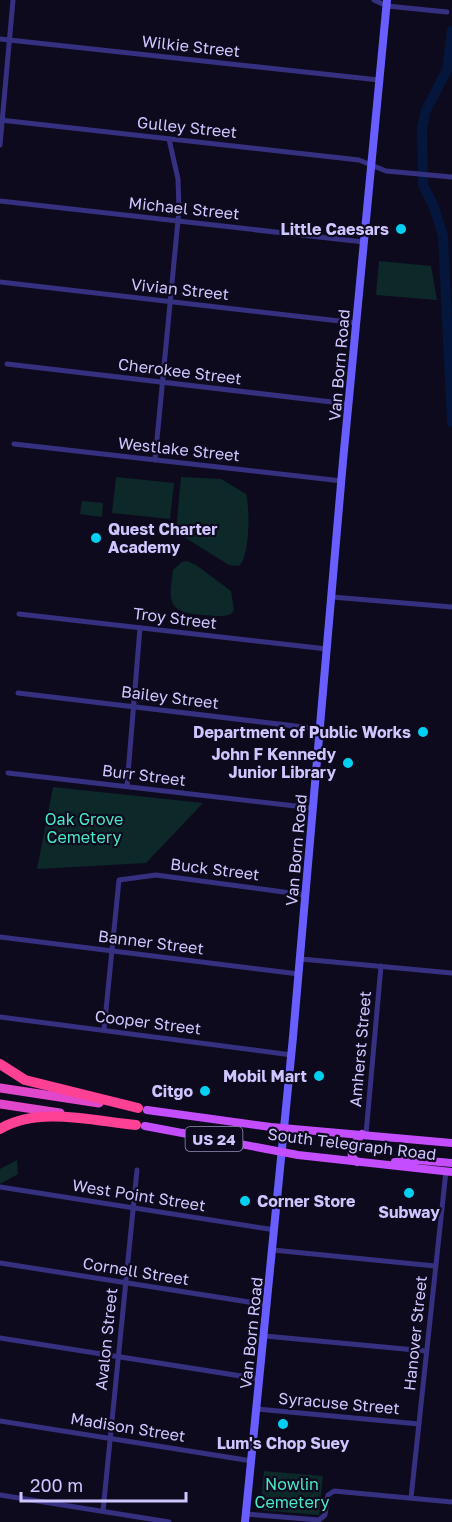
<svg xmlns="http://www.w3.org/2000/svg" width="452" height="1522" font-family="'Golos Text',sans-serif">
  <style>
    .green { fill: #0c2828 }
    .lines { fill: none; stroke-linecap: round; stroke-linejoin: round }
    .river { stroke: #04163c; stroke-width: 10 }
    .minor { stroke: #363081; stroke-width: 5 }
    .secondary { stroke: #685dff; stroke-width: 8 }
    .primary { stroke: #c34dff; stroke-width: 8 }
    .trunk { stroke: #e147ca; stroke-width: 9 }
    .motorway { stroke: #ff4195; stroke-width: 10 }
    .poi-dot { fill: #00d0f1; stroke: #0e0a1e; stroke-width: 2 }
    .labels { text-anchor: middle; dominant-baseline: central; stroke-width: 4.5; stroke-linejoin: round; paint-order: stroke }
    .shield { fill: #0e0a1e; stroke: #958ebc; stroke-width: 1.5 }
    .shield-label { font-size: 15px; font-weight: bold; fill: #cfc6ff }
    .street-label { font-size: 16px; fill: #cfc6ff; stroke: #0e0a1e }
    .poi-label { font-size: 16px; font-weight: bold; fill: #cfc6ff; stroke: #0e0a1e; text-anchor: end }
    .park-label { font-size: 16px; fill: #48e9c7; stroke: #0e0a1e }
  </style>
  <rect width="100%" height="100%" fill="#0e0a1e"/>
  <g class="green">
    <polygon points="379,261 431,266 437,300 376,295"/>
    <polygon points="116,477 174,483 170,519 112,513"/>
    <path d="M181 477 221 479 246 494C250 508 250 556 239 566L229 565 176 532Z"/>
    <polygon points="82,501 103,503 102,517 80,514"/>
    <path d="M187 561 196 565 231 591 234 610 231 614C222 618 211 615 202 615 166 612 169 601 173 570L182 562Z"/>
    <polygon points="53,787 203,803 146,863 37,869"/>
    <polygon points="17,1160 18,1174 0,1184 0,1169"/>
    <polygon points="264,1471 323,1476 319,1515 260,1510"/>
  </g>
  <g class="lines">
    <polyline class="river" points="452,31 447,70 425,112 422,130 423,185 434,207 443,236 452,422"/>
    <g class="minor">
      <polyline points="374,0 387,6 447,12"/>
      <polyline points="0,39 379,80"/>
      <polyline points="0,120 359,160 386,171 452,177"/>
      <polyline points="0,145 13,0"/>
      <polyline points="0,201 364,242"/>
      <polyline points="0,282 357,323"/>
      <polyline points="7,364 349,404"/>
      <polyline points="14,444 342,481"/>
      <polyline points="155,460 179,210 178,179 169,139"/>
      <polyline points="332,597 452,607"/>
      <polyline points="19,614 327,649"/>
      <polyline points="18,693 320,729"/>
      <polyline points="8,773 313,808"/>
      <polyline points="127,786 140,628"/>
      <polyline points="0,937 299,974"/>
      <polyline points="301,959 452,973"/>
      <polyline points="0,1017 292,1055"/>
      <polyline points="104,1030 119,880 156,875 306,895"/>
      <polyline points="366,1134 381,966"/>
      <polyline points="0,1187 275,1230"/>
      <polyline points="273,1250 435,1266"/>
      <polyline points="0,1263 268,1305"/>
      <polyline points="265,1336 426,1351"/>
      <polyline points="0,1338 260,1379"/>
      <polyline points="257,1409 419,1424"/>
      <polyline points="0,1421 252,1461"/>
      <polyline points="0,1495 169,1522"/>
      <polyline points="411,1498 446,1171"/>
      <polyline points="103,1511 137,1170"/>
      <polyline points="246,1514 319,1520 325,1515 328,1495 334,1491 452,1502"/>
    </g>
    <polyline class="secondary" points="245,1522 293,1037 343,461 387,0"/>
    <g class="primary">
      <polyline points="147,1110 271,1127 452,1143"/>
      <polyline points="145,1126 298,1155 452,1172"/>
      <polyline points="357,1162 352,1157 351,1148 362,1134"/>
      <polyline points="395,1162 417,1160 452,1163"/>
    </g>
    <g class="trunk">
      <polyline points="0,1088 99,1103"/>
      <polyline points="0,1104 60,1113"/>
    </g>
    <g class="motorway">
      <polyline points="0,1064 25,1080 138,1108"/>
      <path d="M0 1129C38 1106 94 1121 136 1125"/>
    </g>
  </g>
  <g class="poi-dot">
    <circle cx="401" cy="229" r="6"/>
    <circle cx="96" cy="538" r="6"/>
    <circle cx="423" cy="732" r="6"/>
    <circle cx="348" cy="763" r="6"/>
    <circle cx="319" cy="1076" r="6"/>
    <circle cx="205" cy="1091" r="6"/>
    <circle cx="409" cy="1193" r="6"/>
    <circle cx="245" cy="1201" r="6"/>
    <circle cx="283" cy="1424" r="6"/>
  </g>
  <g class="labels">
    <rect class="shield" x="185.5" y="1127" width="57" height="24" rx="4.5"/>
    <g class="shield-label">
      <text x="214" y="1139">US 24</text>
    </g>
    <g class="street-label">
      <text transform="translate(191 46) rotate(6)">Wilkie Street</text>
      <text transform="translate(187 127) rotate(6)">Gulley Street</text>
      <text transform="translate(184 208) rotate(6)">Michael Street</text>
      <text transform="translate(180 289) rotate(6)">Vivian Street</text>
      <text transform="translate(339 365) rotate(-85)">Van Born Road</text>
      <text transform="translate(180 371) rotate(7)">Cherokee Street</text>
      <text transform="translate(179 449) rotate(6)">Westlake Street</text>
      <text transform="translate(175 618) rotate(7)">Troy Street</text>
      <text transform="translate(170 697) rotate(7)">Bailey Street</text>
      <text transform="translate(144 775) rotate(7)">Burr Street</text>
      <text transform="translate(296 850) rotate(-85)">Van Born Road</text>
      <text transform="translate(215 869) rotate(7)">Buck Street</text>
      <text transform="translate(151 942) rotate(7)">Banner Street</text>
      <text transform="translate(148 1022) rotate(7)">Cooper Street</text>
      <text transform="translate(360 1049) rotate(-85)">Amherst Street</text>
      <text transform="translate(352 1144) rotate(7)">South Telegraph Road</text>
      <text transform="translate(139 1195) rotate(9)">West Point Street</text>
      <text transform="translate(136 1271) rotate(9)">Cornell Street</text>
      <text transform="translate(251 1333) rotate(-84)">Van Born Road</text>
      <text transform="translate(415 1333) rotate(-84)">Hanover Street</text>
      <text transform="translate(106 1339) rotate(-84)">Avalon Street</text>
      <text transform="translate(339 1403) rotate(5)">Syracuse Street</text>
      <text transform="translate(128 1427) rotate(9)">Madison Street</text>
    </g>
    <g class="poi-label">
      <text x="389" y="229">Little Caesars</text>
      <text x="108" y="529" text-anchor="start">Quest Charter<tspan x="108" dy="18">Academy</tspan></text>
      <text x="411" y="732">Department of Public Works</text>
      <text x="336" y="754">John F Kennedy<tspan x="336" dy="18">Junior Library</tspan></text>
      <text x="307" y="1076">Mobil Mart</text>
      <text x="193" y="1091">Citgo</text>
      <text x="257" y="1201" text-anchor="start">Corner Store</text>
      <text x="409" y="1212" text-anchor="middle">Subway</text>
      <text x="283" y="1443" text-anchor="middle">Lum's Chop Suey</text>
    </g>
    <g class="park-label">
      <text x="84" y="819">Oak Grove<tspan x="84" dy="18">Cemetery</tspan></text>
      <text x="292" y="1484">Nowlin<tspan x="292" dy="18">Cemetery</tspan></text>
    </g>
  </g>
  <path d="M21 1492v9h165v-9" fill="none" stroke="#cfc6ff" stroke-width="3"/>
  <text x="30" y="1492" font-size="18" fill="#cfc6ff" stroke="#0e0a1e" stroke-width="4.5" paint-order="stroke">200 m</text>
</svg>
